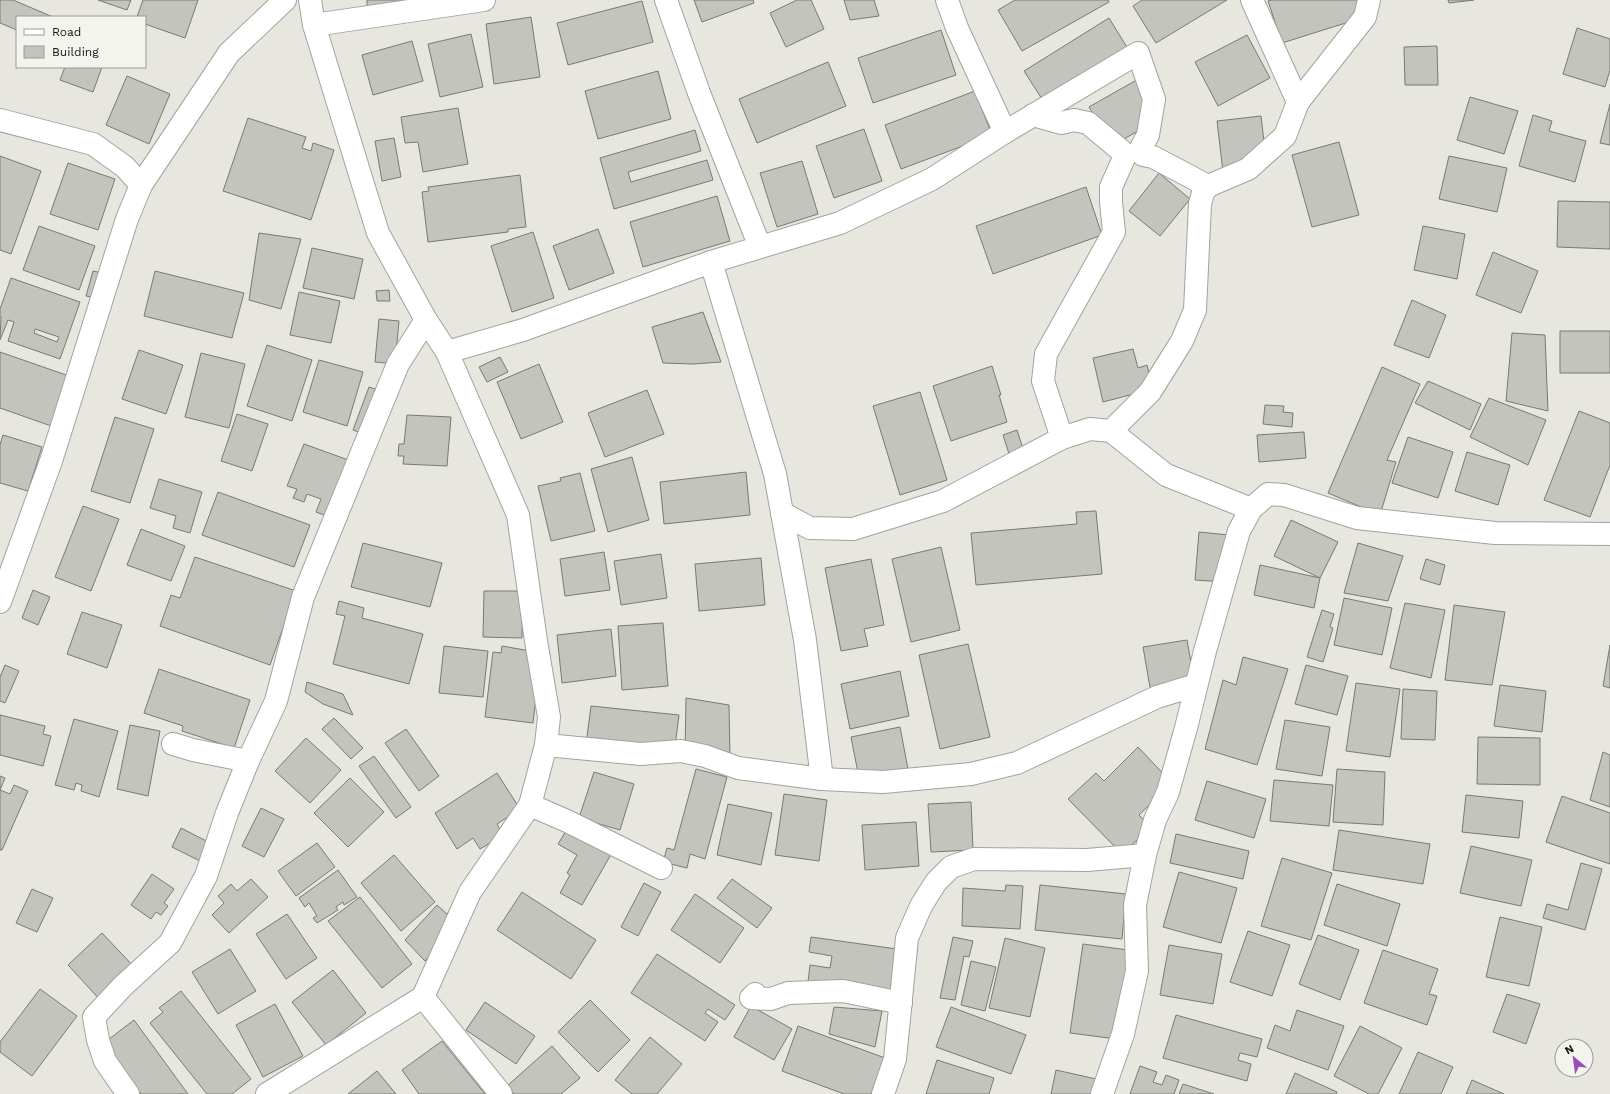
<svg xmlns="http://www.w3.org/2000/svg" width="1610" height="1094" font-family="'Work Sans',sans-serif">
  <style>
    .building { fill: #c4c4be; stroke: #7a7a75; fill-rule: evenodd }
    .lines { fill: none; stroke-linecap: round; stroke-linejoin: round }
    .street-casing { stroke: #a3a39d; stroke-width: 24 }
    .street { stroke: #fff; stroke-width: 22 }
  </style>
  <rect width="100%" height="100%" fill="#e7e7e0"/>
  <g class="building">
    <polygon points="0,0 13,0 53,17 17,17 17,30 0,23"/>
    <polygon points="98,0 131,0 127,10"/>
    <polygon points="143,0 198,0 185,38 145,24 145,17 137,17"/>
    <polygon points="367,0 430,0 430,1 367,6"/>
    <polygon points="694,0 753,0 754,3 702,22"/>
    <polygon points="797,0 811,0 824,29 786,47 770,13"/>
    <polygon points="844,0 874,0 879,16 850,20"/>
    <polygon points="1015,0 1108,0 1109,2 1022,51 998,10"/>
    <polygon points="1142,0 1227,0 1156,43 1133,6"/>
    <polygon points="1272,0 1367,0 1371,15 1282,43 1268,1"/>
    <polygon points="1448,0 1474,0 1449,3"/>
    <polygon points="642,1 653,42 568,65 557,23"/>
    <polygon points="531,17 540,77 494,84 486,24"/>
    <polygon points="1109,18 1133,57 1049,110 1024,71"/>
    <polygon points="1577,28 1610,39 1610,70 1605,87 1563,74"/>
    <polygon points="941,30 956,75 873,103 858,58"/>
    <polygon points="471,34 483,87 440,97 428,44"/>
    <polygon points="1247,35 1270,78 1218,106 1195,62"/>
    <polygon points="412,41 423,81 373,95 362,55"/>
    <polygon points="1437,46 1438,85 1405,85 1404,47"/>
    <polygon points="828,62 846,106 757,143 739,99"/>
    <polygon points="65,67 102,67 93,92 60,80"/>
    <polygon points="658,71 671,119 598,139 585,91"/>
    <polygon points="127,76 170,94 149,144 106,125"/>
    <polygon points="1140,78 1162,117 1112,146 1089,107"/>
    <polygon points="975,91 992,135 901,169 885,125"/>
    <polygon points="1470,97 1518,111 1504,154 1457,140"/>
    <polygon points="1610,104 1610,145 1600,143"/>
    <polygon points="458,108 468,164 423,172 418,142 405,143 401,117"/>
    <polygon points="1533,115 1552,121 1549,131 1586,141 1575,182 1519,166"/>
    <polygon points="1261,116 1267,167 1223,172 1217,121"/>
    <polygon points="248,118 306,137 302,148 311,151 313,143 334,150 311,220 223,191"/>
    <polygon points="864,129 882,181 834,198 816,146"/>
    <polygon points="695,130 701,151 628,172 631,182 707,160 713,180 614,209 600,158"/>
    <polygon points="394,138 401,177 382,181 375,141"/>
    <polygon points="1339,142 1359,215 1312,227 1292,155"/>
    <polygon points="0,156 41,171 11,254 0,250"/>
    <polygon points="1449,156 1507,168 1497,212 1439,199"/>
    <polygon points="802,161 818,214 777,227 760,173"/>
    <polygon points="68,163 115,179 98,230 50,214"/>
    <polygon points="1159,173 1190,199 1160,236 1129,211"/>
    <polygon points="520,175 526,227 508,229 508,232 428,242 422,192 429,191 428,187"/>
    <polygon points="1086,187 1102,235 993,274 976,226"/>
    <polygon points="717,196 730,241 643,267 630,222"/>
    <polygon points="1558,201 1610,202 1610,249 1557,247"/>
    <polygon points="39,226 95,246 79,290 23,270"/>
    <polygon points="1423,226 1465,234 1457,279 1414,270"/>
    <polygon points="598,229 614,273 569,290 553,246"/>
    <polygon points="533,232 554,298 512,312 491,246"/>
    <polygon points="259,233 301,239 281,309 249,300"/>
    <polygon points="312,248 363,259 354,299 303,288"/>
    <polygon points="1493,252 1538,271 1521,313 1476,295"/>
    <polygon points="93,271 107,274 100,299 86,296"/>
    <polygon points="155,271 244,293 232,338 144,316"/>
    <path d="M11 278 80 302 60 359 8 341 14 322 8 320 0 340 1 317H0V309ZM35 329 59 337 57 342 34 333Z"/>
    <polygon points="389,290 390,301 377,301 376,291"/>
    <polygon points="299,292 340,301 331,343 290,335"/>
    <polygon points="1412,300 1446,315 1429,358 1394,345"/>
    <polygon points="703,312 721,362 693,364 663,363 652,327"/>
    <polygon points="379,319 399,321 395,364 375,362"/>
    <rect x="1560" y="331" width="50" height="42"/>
    <polygon points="1512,333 1545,335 1548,411 1506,401"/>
    <polygon points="267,345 312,360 292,421 247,406"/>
    <polygon points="1133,349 1138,368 1147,365 1153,389 1103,402 1093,358"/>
    <polygon points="139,350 183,365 166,414 122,399"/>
    <polygon points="0,352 72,377 54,427 0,408"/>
    <polygon points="201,353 245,364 229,428 185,417"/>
    <polygon points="500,357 508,372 487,382 479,367"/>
    <polygon points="319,360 363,372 347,426 303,412"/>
    <polygon points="539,364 563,422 521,439 497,382"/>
    <polygon points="992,366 1001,395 999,395 1007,422 951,441 933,386"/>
    <polygon points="1382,367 1420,384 1387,460 1396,462 1380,515 1328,493"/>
    <polygon points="1428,381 1481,404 1470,430 1415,403"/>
    <polygon points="369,387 386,393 370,436 353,430"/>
    <polygon points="647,390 664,434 605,457 588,413"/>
    <polygon points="920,392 947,480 900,495 873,406"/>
    <polygon points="1489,398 1546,420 1528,465 1470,437"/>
    <polygon points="1265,405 1284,406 1283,412 1293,413 1292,427 1263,424"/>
    <polygon points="1579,411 1610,423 1610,465 1590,517 1544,500"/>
    <polygon points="237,414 268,424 252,471 221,461"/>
    <polygon points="407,415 451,417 447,466 403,464 404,456 398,456 399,444 404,444"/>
    <polygon points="115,417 154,429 130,503 91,491"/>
    <polygon points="1017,430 1025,455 1011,460 1003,435"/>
    <polygon points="1304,432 1306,458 1259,462 1257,435"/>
    <polygon points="3,435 42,447 28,491 0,483 0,445"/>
    <polygon points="1408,437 1453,452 1438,498 1392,483"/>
    <polygon points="304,444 354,462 333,518 316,512 321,499 307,494 304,502 293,498 297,489 287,486"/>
    <polygon points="1467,452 1510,465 1498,505 1455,491"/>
    <polygon points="632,457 649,520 608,532 591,469"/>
    <polygon points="746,472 750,515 664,524 660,482"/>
    <polygon points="580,473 595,531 551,541 538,486 561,481 560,478"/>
    <polygon points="159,479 202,492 190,533 173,528 176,516 150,508"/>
    <polygon points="218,492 310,525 294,567 202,535"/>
    <polygon points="83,506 119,519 91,591 55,577"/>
    <polygon points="1096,511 1102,574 976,585 971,533 1077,524 1076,512"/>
    <polygon points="1291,520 1338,542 1320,578 1274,556"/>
    <polygon points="141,529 185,546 171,581 127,565"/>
    <polygon points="1199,532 1229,535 1225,582 1195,580"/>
    <polygon points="363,543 442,563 430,607 351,587"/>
    <polygon points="1358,543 1403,556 1388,601 1344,593"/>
    <polygon points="941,547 960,630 911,642 892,559"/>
    <polygon points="604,552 610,590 565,596 560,559"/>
    <polygon points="661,554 667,598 621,605 614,561"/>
    <polygon points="195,557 296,591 270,665 160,626 171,595 180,598"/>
    <polygon points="761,558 765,605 699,611 695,564"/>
    <polygon points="871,559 884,625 864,629 868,646 841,651 825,568"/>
    <polygon points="1426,559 1445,565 1440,585 1420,579"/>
    <polygon points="1260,565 1320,578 1314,608 1254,595"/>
    <polygon points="33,590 50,597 38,625 22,618"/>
    <polygon points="484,591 523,591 522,638 483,637"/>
    <polygon points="1344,598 1392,608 1382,655 1334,645"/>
    <polygon points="339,601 364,608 362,618 423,634 409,684 333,664 345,616 336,614"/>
    <polygon points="1405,603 1445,610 1431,678 1390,668"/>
    <polygon points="1454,605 1505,612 1492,685 1445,680"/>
    <polygon points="1322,610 1334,614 1330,627 1333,628 1323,662 1307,657"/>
    <polygon points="82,612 122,625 107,668 67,654"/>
    <polygon points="663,623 668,686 622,690 618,626"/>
    <polygon points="611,629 616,676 562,683 557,635"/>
    <polygon points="1187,640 1195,685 1151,693 1143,647"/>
    <polygon points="968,644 990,737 940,749 919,655"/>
    <polygon points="1610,645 1610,688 1603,686"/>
    <polygon points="444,646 488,651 483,697 439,693"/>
    <polygon points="502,646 536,652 538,679 533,723 485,717 493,652 501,653"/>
    <polygon points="1243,657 1288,669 1257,765 1205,749 1223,680 1236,685"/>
    <polygon points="5,665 19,671 5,703 0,701 0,677"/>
    <polygon points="1306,665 1348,676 1337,715 1295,704"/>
    <polygon points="159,669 250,700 234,748 182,731 183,726 144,713"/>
    <polygon points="900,671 909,716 850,729 841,684"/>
    <polygon points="307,682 343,694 353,715 323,704 305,692"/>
    <polygon points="1356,683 1400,689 1390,757 1346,751"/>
    <polygon points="1500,685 1546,691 1542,732 1494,726"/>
    <polygon points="1403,689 1437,691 1435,740 1401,739"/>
    <polygon points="686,698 729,705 730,757 685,755"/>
    <polygon points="591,706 679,715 673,762 585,752"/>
    <polygon points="0,715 45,726 43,734 51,736 43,766 0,755"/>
    <polygon points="334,718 363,748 351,759 322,729"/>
    <polygon points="74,719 118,731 99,797 81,791 82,785 76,783 74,790 55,785"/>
    <polygon points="1285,720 1330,727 1322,776 1276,769"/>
    <polygon points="130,725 160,731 148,796 117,789"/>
    <polygon points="900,727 908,769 859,778 851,737"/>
    <polygon points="406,729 439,776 419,791 385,743"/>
    <polygon points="1478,737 1540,738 1540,785 1477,784"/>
    <polygon points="306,738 341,770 310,803 275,771"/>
    <polygon points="1138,747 1172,783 1139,815 1151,827 1122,854 1068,799 1096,773 1104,781"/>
    <polygon points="1603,752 1610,755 1610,807 1590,800"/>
    <polygon points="374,756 411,807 396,818 359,766"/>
    <polygon points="696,769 727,777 705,859 690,854 687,868 663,862 667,848 674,850"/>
    <polygon points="1337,769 1385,772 1383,825 1333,822"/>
    <polygon points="594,772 634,784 620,830 579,818"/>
    <polygon points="497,773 520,809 497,824 503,835 480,849 473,838 457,849 435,813"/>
    <polygon points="0,776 5,778 0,790 10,794 14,785 28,791 2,850 0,850"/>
    <polygon points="350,778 384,812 348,847 314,813"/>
    <polygon points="1274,780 1333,785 1329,826 1270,821"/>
    <polygon points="1207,781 1266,799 1254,838 1195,820"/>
    <polygon points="784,794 827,800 819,861 775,855"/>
    <polygon points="1466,795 1523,801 1519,838 1462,832"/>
    <polygon points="1562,796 1610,813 1610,864 1546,842"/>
    <polygon points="971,802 973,850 931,852 928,804"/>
    <polygon points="728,804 772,813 761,865 717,855"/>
    <polygon points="261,808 284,819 264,857 242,846"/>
    <polygon points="916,822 919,866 865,870 862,825"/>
    <polygon points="569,826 613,851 582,905 560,893 570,875 567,873 577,855 558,844"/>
    <polygon points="181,828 216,846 206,864 172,847"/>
    <polygon points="1339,830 1430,844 1423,884 1333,870"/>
    <polygon points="1176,834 1249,851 1243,879 1170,863"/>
    <polygon points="317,843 335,867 296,896 278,871"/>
    <polygon points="1471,846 1532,860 1521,906 1460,893"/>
    <polygon points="394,855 435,902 401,931 361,883"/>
    <polygon points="1282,858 1332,873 1311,940 1261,926"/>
    <polygon points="1581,863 1602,869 1585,930 1543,918 1547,904 1568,910"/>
    <polygon points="338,870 357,897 344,905 343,902 336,907 338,910 317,923 313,918 317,916 309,903 305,907 299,898"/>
    <polygon points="1179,872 1237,888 1221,943 1163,927"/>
    <polygon points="152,874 174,889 164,903 168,906 161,915 156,912 151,919 131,905"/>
    <polygon points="251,879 268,897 229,933 212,915 224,903 218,896 231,884 237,891"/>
    <polygon points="732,879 772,908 757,928 717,898"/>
    <polygon points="644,883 661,892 638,936 621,927"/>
    <polygon points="1337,884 1400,904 1387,946 1324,925"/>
    <polygon points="1006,885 1023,886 1020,929 962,926 963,888 1005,891"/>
    <polygon points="1040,885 1126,894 1122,939 1035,930"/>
    <polygon points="32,889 53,898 37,932 16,923"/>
    <polygon points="522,892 596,940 571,979 497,930"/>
    <polygon points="695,894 744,928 720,963 671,930"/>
    <polygon points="360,897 412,964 382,988 328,921"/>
    <polygon points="437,905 447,914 452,908 463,917 425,961 405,940"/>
    <polygon points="287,914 317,958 286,979 256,934"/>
    <polygon points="1500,917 1542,927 1529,986 1486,977"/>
    <polygon points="1248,931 1290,945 1272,996 1230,982"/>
    <polygon points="102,933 137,970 102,1002 68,965"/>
    <polygon points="1318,935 1359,950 1340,1000 1299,984"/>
    <polygon points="811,937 897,949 890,993 808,982 810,965 830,968 832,956 809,952"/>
    <polygon points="953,937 973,941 969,957 964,956 955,1000 940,998"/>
    <polygon points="1005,938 1045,948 1030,1017 989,1008"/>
    <polygon points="1083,944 1136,951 1124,1040 1070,1033"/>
    <polygon points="1169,945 1222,954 1213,1004 1160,995"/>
    <polygon points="230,949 256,991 218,1014 192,972"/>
    <polygon points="1383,950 1438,969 1429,994 1437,996 1427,1025 1364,1003"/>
    <polygon points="657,954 735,1005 725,1020 708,1009 705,1013 718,1022 705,1041 631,993"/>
    <polygon points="971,961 996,967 985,1011 961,1005"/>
    <polygon points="333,970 366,1013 326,1045 292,1002"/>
    <polygon points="40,989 77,1016 32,1076 0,1052 0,1042"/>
    <polygon points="181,991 251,1079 232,1094 207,1094 150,1023 163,1012 159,1008"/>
    <polygon points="1507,994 1540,1004 1526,1044 1493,1032"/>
    <polygon points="590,1000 630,1040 598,1072 558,1032"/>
    <polygon points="485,1002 535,1036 516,1064 466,1030"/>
    <polygon points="275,1004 303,1056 263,1077 236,1025"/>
    <polygon points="751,1006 792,1029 774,1060 734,1037"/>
    <polygon points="834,1007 882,1011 875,1047 829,1034"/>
    <polygon points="951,1007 1026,1035 1011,1074 936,1047"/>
    <polygon points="1297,1010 1344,1026 1328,1070 1267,1048 1275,1025 1290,1031"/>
    <polygon points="1176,1015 1262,1039 1257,1057 1240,1053 1238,1060 1251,1064 1247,1081 1163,1058"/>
    <polygon points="134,1020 188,1094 141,1094 104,1043"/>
    <polygon points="798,1026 885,1058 871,1094 844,1094 782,1071"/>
    <polygon points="1360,1026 1402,1048 1378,1094 1369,1094 1334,1076"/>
    <polygon points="650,1037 682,1064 657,1094 632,1094 615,1080"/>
    <polygon points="442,1041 485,1094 419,1094 402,1070"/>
    <polygon points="552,1046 580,1078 561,1094 514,1094 507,1086"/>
    <polygon points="1418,1052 1453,1067 1441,1094 1399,1094"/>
    <polygon points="937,1060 994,1078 989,1094 926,1094"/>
    <polygon points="1140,1066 1157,1072 1153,1082 1162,1085 1166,1075 1179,1080 1174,1094 1130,1094"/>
    <polygon points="1056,1070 1105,1081 1102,1094 1051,1094"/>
    <polygon points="377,1071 396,1094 348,1094"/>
    <polygon points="1295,1073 1337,1092 1336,1094 1286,1094"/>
    <polygon points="1472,1080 1504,1094 1466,1094"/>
    <polygon points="1183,1084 1214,1094 1179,1094"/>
  </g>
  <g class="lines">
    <g class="street-casing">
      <g id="street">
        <polyline points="666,0 699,93 760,247"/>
        <polyline points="947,0 957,28 1005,132"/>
        <polyline points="1252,0 1298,102"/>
        <polyline points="314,25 484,0"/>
        <polyline points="1033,115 1061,123 1074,120 1088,123 1124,153 1124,158 1111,187 1111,202 1114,232 1046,354 1043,381 1062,438"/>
        <polyline points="0,120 93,144 125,167 141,185"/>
        <polyline points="711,262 775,474 805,640 822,779"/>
        <polyline points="447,352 523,330 711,262 840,223 932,179 1005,132 1138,53 1154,99 1148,135 1141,148 1141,153 1143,155 1153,157 1208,186"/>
        <polyline points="1111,431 1150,392 1182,341 1195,310 1200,204 1203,193 1208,186 1248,169 1285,136 1298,102 1365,17 1369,0"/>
        <polyline points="782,513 810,528 853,529 943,501 1062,438 1090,429 1111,431 1166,475 1251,509"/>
        <polyline points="0,602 51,461 127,219 141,185 229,53 285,0"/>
        <polyline points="173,744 193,750 248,761"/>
        <polyline points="546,745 641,754 681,751 705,756 738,768 822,779 883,782 971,774 1017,763 1157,697 1196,685"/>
        <polyline points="530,805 567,821 661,868"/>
        <polyline points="755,994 751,998 771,999 788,993 843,991 901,1003"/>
        <polyline points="423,997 501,1094"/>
        <polyline points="128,1094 105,1061 98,1040 94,1017 123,986 170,943 206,876 227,813 248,761 276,701 303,597 398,364 426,320"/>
        <polyline points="267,1094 423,997 470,892 530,805 546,745 549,717 536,641 518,515 447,352 426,320 378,233 314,25 310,0"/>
        <polyline points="883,1094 895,1059 907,938 921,906 936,882 951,867 974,859 1087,860 1145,855"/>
        <polyline points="1102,1094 1123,1034 1137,971 1135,905 1145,855 1155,820 1168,792 1186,728 1205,651 1239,531 1251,509 1268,494 1284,495 1357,518 1495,533 1610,534"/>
      </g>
    </g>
    <use href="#street" class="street"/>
  </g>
  <rect x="16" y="16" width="130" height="52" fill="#f4f4ee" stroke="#9b9b96"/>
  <rect x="24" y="29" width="20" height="6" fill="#ffffff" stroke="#9b9b96"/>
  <text x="52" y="36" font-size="12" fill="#151513">Road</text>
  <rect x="24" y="46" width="20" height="12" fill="#c4c4be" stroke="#9b9b96"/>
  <text x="52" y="56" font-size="12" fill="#151513">Building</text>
  <g transform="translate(1574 1058) rotate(331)"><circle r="19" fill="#f4f4ee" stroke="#9b9b96"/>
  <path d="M0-3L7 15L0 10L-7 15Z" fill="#9b4dbe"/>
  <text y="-6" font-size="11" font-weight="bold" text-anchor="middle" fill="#151513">N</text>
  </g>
</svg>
